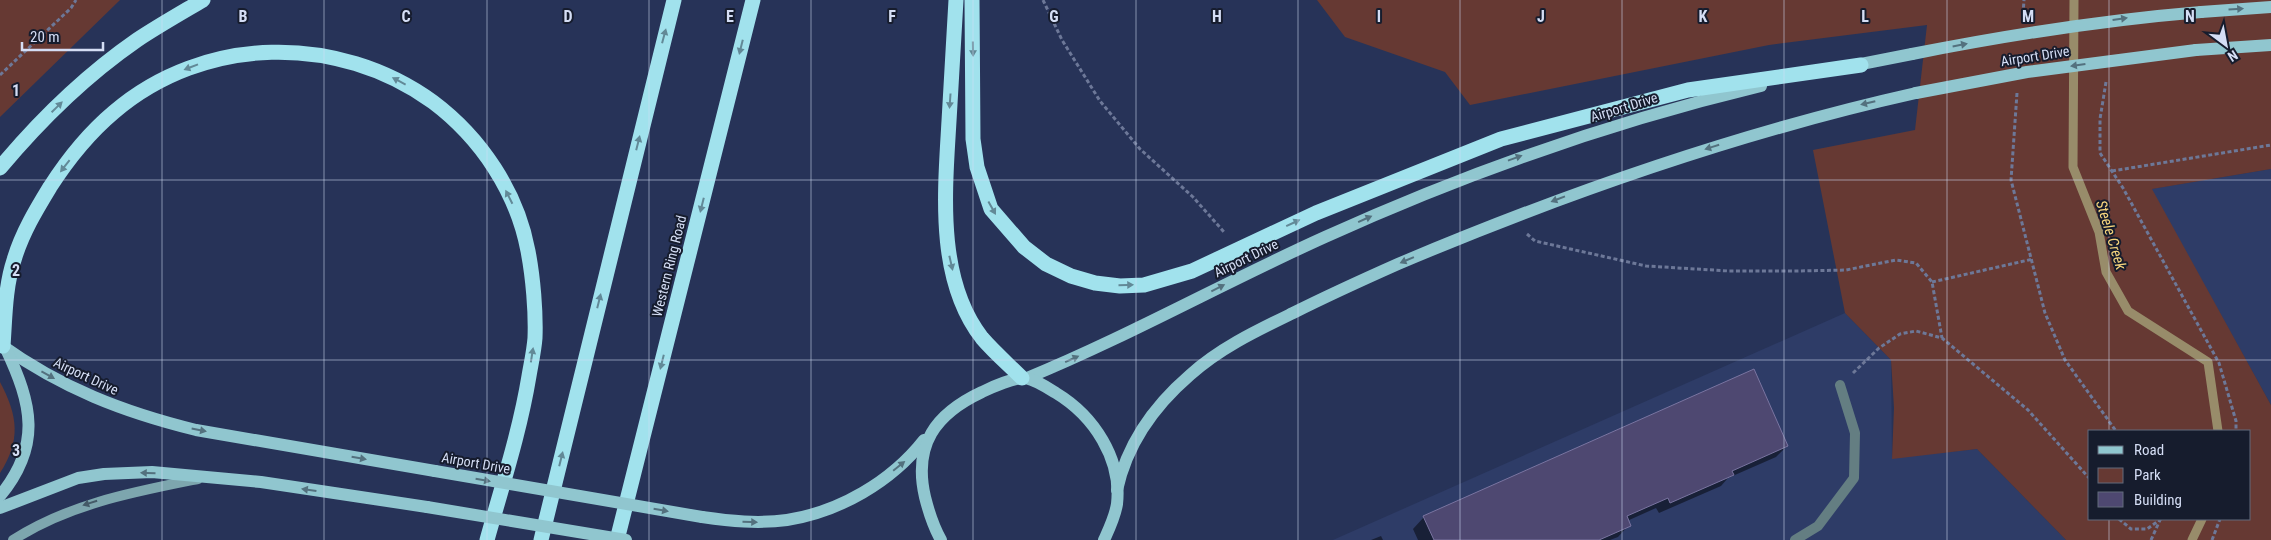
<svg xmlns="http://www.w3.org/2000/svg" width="2271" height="540" font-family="'Roboto Condensed',sans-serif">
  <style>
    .built { fill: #2e3c67 }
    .green { fill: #663933; fill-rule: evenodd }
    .shadow { fill: #0007 }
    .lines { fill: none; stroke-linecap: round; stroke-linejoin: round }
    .stream { stroke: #988c6a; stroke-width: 9 }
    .building { fill: #4e4871; stroke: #7a75a1 }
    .path { stroke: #6d7898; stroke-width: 3; stroke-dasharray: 4 2.5; stroke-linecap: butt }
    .street { stroke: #647e82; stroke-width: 10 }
    .secondary { stroke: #7da6ae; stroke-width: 10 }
    .primary { stroke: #90c6cf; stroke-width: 12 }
    .highway { stroke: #a1e2ed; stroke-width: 15 }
    .primary-bridge { stroke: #90c6cf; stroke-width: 12 }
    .oneway { fill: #53717e }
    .oneway2 { fill: #628997 }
    .oneway3 { fill: #445a67 }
    .grid { fill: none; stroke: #d5def5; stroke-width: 1; stroke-opacity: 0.55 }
    .labels { text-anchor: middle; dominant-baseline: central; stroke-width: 4; stroke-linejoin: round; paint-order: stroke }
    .street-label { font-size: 14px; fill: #d5def5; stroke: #161c2d }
    .water-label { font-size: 15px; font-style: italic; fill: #f5d47d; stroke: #161c2d }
    .grid-label { font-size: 16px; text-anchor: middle; font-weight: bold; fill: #d5def5; stroke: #161c2d; stroke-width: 4; stroke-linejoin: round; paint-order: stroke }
  </style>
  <rect width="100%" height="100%" fill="#273358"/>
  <g class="built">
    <polygon points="2271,169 2271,405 2151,189"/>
    <polygon points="1845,313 1891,360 1892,458 1977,449 2066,540 1333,540"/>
  </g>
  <g class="green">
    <polygon points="0,0 120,0 0,117"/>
    <path d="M1317 0H2271V169L2152 189 2271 405V540H2066L1977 449 1892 459 1894 408 1891 360 1845 313 1813 150 1915 130 1927 25 1769 45 1470 105 1445 72 1345 37ZM2090 431H2250V519H2090Z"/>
    <path d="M0 382C18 416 21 440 0 473Z"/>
  </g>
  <g class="shadow">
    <polygon points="1787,446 1776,457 1728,478 1721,486 1659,513 1656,508 1627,521 1629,525 1618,537 1610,540 1418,540 1413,529 1424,517"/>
    <polygon points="1381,536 1383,540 1371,540"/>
  </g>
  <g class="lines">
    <g class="stream">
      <polyline points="2074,0 2073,167 2099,232 2106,272 2128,311 2208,362 2218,431"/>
      <polyline points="2192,540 2202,519"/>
    </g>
  </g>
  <polygon class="building" points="1754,369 1788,446 1732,471 1734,475 1670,503 1668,498 1627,516 1631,526 1599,540 1434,540 1423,516"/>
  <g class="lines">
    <g class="path">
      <polyline points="1043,0 1062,40 1100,101 1140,149 1193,197 1224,232"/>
      <polyline points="2023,14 2024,0"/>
      <polyline points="0,75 71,8 76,0"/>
      <polyline points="2106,82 2100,119 2100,153 2123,188 2219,363 2236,421 2236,431"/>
      <polyline points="2017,93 2011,180 2045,313 2065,360 2116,431"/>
      <polyline points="2112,171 2271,145"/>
      <polyline points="1527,234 1535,241 1646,266 1729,271 1798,271 1846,270 1896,260 1916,263 1932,282 1942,338"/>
      <polyline points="1932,282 2033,259"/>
      <polyline points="1853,373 1879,348 1900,334 1916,331 1942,338 2028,410 2090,479"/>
      <polyline points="2119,519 2131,529 2147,529 2161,519"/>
      <polyline points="2151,540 2160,520"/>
      <polyline points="2212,540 2220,519"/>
    </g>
    <polyline class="street" points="1795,540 1818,526 1854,478 1855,433 1840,385"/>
    <path class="secondary" d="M13 540C69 504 133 492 198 479"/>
    <g class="primary">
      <polyline points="2201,12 2271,7"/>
      <polyline points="2196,50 2271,45"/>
      <polyline points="1851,66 1912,54"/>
      <path d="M0 344C61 388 123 412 196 430L435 471"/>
      <path d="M1027 378C1129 336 1225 282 1325 237 1466 173 1611 122 1761 86"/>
      <path d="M1117 490C1127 444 1154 406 1190 375 1220 348 1256 331 1293 313 1327 296 1362 280 1398 264 1566 193 1737 133 1916 93"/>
      <path d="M0 496C42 445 32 404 6 349"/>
      <polyline points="0,508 78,478 104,474 152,472 261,482 427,507"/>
      <path d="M702 517C730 521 758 524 787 520 839 512 891 482 924 440"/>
      <path d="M941 540C933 526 929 513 925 497 913 445 935 414 982 392 992 387 1015 377 1026 378 1036 380 1048 388 1056 393 1094 416 1122 459 1117 504 1115 517 1109 529 1104 540"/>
    </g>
    <g class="highway">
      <path d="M956 0C954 40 951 81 949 121 945 191 936 279 982 338 994 352 1009 365 1022 378"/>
      <polyline points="972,0 973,139 977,167 991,209 1024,247 1046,264 1071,276 1095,283 1120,286 1144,285 1192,271 1316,213 1501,139 1688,90 1861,65"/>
      <path d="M0 168C40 120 85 76 137 40 158 26 181 13 203 0"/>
      <path d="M3 346C5 318 5 287 14 260 22 233 36 210 50 187 68 159 89 133 114 112 204 35 338 33 433 102 481 138 517 192 528 251 533 277 536 312 535 338 534 351 531 364 529 376 520 431 502 486 487 540"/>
      <polyline points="541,540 674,0"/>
      <polyline points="617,540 753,0"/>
    </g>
    <g class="primary-bridge">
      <path d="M1912 54C2008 35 2104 20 2201 12"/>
      <polyline points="1916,93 2027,72 2196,50"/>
      <polyline points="435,471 702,517"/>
      <polyline points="427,507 626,540"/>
    </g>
  </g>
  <defs><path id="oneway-solid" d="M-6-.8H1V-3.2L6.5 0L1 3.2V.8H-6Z" transform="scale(1.25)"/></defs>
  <g class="oneway">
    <use href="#oneway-solid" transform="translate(2236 9) rotate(-4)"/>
    <use href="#oneway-solid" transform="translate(2120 19) rotate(-8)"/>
    <use href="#oneway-solid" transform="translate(1960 45) rotate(-11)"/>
    <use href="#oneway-solid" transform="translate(2078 65) rotate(172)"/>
    <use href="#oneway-solid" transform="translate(1868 103) rotate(167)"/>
    <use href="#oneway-solid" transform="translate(1712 147) rotate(163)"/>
    <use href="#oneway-solid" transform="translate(1515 158) rotate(-20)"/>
    <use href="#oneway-solid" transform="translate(1558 199) rotate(159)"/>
    <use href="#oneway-solid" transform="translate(1365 219) rotate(-24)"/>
    <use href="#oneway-solid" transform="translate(1407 260) rotate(157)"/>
    <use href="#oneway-solid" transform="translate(1218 288) rotate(-27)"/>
    <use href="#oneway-solid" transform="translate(1072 359) rotate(-24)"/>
    <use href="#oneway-solid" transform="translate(48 375) rotate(29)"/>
    <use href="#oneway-solid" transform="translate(199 430) rotate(11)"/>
    <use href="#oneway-solid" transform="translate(359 458) rotate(10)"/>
    <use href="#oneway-solid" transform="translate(899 466) rotate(-39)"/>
    <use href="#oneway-solid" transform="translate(148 473) rotate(-179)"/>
    <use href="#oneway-solid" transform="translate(483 480) rotate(10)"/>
    <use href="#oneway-solid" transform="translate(309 490) rotate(-172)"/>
    <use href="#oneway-solid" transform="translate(661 510) rotate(10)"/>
    <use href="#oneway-solid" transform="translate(750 522) rotate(1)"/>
  </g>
  <g class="oneway2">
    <use href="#oneway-solid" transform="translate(664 36) rotate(-75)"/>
    <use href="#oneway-solid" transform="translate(741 47) rotate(104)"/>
    <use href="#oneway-solid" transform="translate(973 49) rotate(89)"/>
    <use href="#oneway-solid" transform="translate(191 67) rotate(159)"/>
    <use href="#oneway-solid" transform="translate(399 81) rotate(-152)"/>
    <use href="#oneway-solid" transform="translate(950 101) rotate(94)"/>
    <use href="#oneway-solid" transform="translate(57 107) rotate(-44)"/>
    <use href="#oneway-solid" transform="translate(638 143) rotate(-76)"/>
    <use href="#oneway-solid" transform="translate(65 166) rotate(128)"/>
    <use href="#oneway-solid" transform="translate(509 197) rotate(-117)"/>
    <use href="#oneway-solid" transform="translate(702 205) rotate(104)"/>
    <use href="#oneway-solid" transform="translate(992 208) rotate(61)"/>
    <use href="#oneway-solid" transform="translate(1293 223) rotate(-25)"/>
    <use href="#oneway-solid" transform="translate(951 263) rotate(77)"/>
    <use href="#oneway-solid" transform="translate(1126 285) rotate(-1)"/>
    <use href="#oneway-solid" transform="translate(599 301) rotate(-76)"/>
    <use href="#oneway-solid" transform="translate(532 355) rotate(-81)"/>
    <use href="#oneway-solid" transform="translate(662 362) rotate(104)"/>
    <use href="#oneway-solid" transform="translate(561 459) rotate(-76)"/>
  </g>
  <use class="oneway3" href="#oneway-solid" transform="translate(90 503) rotate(162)"/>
  <path class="grid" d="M162 0V540M324 0V540M487 0V540M649 0V540M811 0V540M973 0V540M1136 0V540M1298 0V540M1460 0V540M1622 0V540M1784 0V540M1947 0V540M2109 0V431M0 180H2271M0 360H2271M2109 519V540"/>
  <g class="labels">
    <g class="street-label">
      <text transform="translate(2035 56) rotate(-9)">Airport Drive</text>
      <text transform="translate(1624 107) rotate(-17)">Airport Drive</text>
      <text transform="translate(1246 258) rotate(-26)">Airport Drive</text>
      <text transform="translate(669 266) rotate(-76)">Western Ring Road</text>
      <text transform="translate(86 376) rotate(25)">Airport Drive</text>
      <text transform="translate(476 463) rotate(10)">Airport Drive</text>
    </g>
    <g class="water-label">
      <text transform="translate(2111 235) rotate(73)">Steele Creek</text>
    </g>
  </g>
  <g class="grid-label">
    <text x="243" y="22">B</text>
    <text x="406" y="22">C</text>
    <text x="568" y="22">D</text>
    <text x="730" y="22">E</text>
    <text x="892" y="22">F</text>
    <text x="1054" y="22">G</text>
    <text x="1217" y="22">H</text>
    <text x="1379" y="22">I</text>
    <text x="1541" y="22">J</text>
    <text x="1703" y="22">K</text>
    <text x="1865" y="22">L</text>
    <text x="2028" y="22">M</text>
    <text x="2190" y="22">N</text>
    <text x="16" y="96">1</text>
    <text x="16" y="276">2</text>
    <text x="16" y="456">3</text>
  </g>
  <rect x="2088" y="430" width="162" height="90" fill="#161c2d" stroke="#626a7d"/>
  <rect x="2098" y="446" width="25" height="8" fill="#90c6cf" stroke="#626a7d"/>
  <text x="2134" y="455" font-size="15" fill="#d5def5">Road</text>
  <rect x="2098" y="468" width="25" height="15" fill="#663933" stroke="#626a7d"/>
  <text x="2134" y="480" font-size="15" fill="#d5def5">Park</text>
  <rect x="2098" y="492" width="25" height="15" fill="#4e4871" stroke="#626a7d"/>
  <text x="2134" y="505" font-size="15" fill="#d5def5">Building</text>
  <g transform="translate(2226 45) rotate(148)" stroke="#161c2d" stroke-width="4" paint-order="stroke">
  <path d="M0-4L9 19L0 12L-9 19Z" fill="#d5def5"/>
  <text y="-8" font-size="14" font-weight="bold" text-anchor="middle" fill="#d5def5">N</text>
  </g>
  <path d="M22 42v8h81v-8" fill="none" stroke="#d5def5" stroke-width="2.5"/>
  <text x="30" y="42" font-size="15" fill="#d5def5" stroke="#161c2d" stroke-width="4" paint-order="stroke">20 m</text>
</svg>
